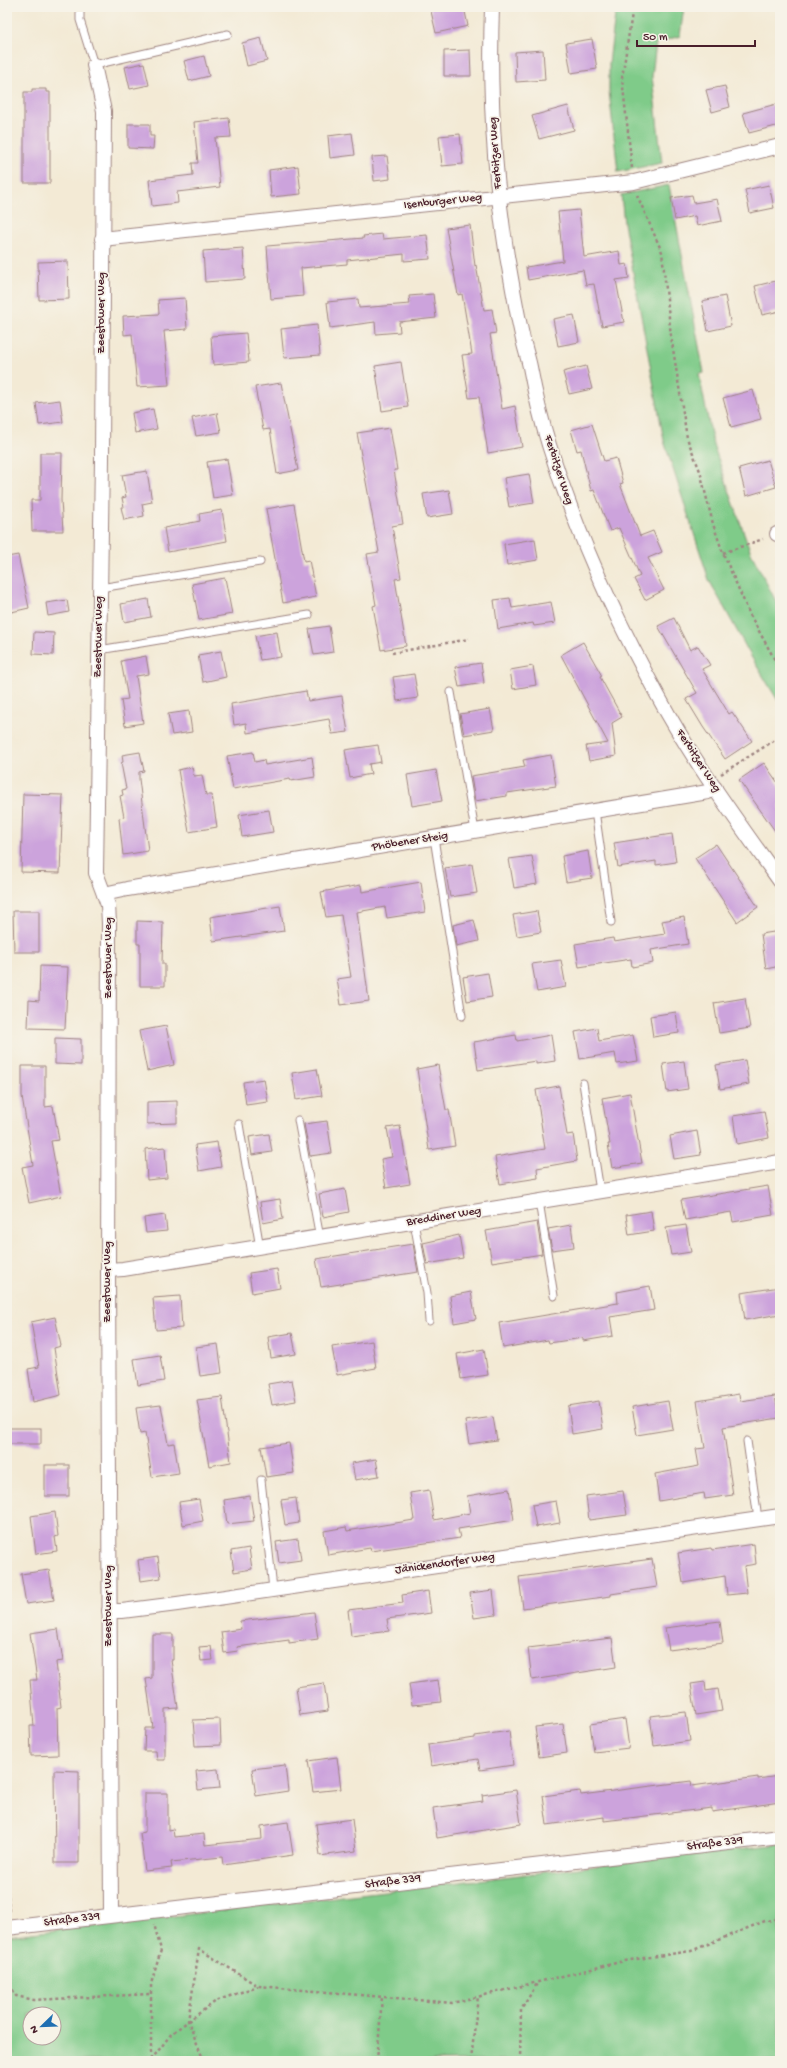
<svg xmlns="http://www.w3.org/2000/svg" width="787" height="2068" font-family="'Gochi Hand',sans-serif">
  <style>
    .green { fill: #7fcb89; stroke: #64755a; fill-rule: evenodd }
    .building { fill: #cca3dc }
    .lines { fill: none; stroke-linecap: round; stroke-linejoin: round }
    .service-casing { stroke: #9e8480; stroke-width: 9 }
    .minor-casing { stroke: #9e8480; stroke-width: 16 }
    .path { stroke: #9e8480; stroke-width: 2.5; stroke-dasharray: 3 3; stroke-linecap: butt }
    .service { stroke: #fff; stroke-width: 7 }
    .minor { stroke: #fff; stroke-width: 14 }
    .labels { text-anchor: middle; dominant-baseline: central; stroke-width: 3.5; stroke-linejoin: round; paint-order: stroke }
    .street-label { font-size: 12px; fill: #4a1f2b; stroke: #f7f3e8 }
  </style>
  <rect width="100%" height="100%" fill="#f7f3e8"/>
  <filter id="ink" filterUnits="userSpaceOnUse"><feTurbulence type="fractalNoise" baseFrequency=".025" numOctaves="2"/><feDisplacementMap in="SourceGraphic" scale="8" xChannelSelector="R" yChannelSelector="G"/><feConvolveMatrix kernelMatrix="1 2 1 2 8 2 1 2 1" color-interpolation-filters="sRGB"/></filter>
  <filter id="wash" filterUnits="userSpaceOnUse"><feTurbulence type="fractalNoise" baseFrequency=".012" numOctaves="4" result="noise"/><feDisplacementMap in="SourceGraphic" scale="16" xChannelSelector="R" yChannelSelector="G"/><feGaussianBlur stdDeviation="0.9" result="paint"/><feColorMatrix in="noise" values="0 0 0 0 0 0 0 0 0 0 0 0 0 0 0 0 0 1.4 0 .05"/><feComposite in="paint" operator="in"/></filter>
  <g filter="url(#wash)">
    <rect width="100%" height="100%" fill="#f3ead5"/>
    <g class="green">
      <polygon points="616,7 684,7 680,36 656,43 652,76 662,163 618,172 609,91 609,63"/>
      <polygon points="669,185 704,373 699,374 713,444 751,553 780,609 780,704 752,658 709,580 664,441 624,223 621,195"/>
      <path d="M780 1844V2061H7V1936ZM30 2014H54V2038H30Z"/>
    </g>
    <g id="blocks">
      <g class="building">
        <polygon points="430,7 464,7 468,26 436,33"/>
        <polygon points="261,38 267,61 247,66 242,43"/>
        <polygon points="592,39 597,69 571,73 566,43"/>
        <polygon points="470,50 471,76 444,76 444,51"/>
        <polygon points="543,50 545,80 516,82 515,52"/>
        <polygon points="204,56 209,76 189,81 184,61"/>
        <polygon points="144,63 149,85 130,89 125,67"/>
        <polygon points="725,86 730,107 712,112 706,90"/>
        <polygon points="32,89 46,89 46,92 50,92 50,183 24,183 24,92 32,92"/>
        <polygon points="780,103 780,125 749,133 743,113"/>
        <polygon points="568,106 574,130 539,139 532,116"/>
        <polygon points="229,118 231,137 215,138 220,187 177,192 178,203 152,206 149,180 193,175 192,163 198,163 194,122"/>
        <polygon points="128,124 150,124 150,136 154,136 153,149 128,148"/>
        <polygon points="352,133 355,155 330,158 328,136"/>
        <polygon points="460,134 463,164 442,166 439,136"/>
        <polygon points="387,156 390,179 374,181 372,157"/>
        <polygon points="298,166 301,194 271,197 269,170"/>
        <polygon points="769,185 774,208 750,213 745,190"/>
        <polygon points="692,195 694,203 717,199 722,221 697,226 695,216 675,220 671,198"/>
        <polygon points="579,210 584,257 619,251 621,265 627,264 629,278 616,280 624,322 602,326 594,284 586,285 583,270 528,280 526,267 563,261 558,212"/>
        <polygon points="470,225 475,266 476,265 484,310 492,309 496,333 490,334 502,409 515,406 522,447 488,453 479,397 469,398 462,355 472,354 462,294 458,295 446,228"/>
        <polygon points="382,234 383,239 427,235 430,259 404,261 404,254 347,260 347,264 301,268 303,296 271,299 267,246 364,238 363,236"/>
        <polygon points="243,248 245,279 205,282 203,251"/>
        <polygon points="68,261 69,299 39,300 38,262"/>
        <polygon points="780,280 780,311 762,315 755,286"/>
        <polygon points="433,294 436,318 399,322 400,332 376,334 375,322 330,328 327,302 358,299 359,308 410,304 409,296"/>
        <polygon points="725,296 731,326 708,331 702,301"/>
        <polygon points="185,298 187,329 164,331 169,385 137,387 132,334 124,335 123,316 159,314 158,300"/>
        <polygon points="574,315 579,342 558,346 553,319"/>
        <polygon points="317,325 320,355 284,358 281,329"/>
        <polygon points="246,333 249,362 213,365 211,336"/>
        <polygon points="401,362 408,407 382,411 375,366"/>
        <polygon points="586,366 592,389 569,394 563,372"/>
        <polygon points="281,383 298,470 277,474 270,429 263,430 255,387"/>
        <polygon points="753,390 761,419 731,427 723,398"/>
        <polygon points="60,400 63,422 39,425 36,403"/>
        <polygon points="153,409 157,429 135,433 132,413"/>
        <polygon points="217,413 221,432 196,436 192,418"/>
        <polygon points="592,424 604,461 616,458 623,483 620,484 640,536 653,531 662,552 648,558 664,590 645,600 634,579 640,576 619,528 610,531 594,490 591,491 581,450 577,451 571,430"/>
        <polygon points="390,428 397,470 394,470 403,524 392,526 401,578 395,579 406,646 381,650 373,606 376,605 367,554 379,552 357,433"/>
        <polygon points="40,453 62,453 61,500 63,531 32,531 31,500 40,500"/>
        <polygon points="227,459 233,495 213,498 207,462"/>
        <polygon points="768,460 776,487 746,496 739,468"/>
        <polygon points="147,471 152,502 142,504 144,516 124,520 121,507 124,507 122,498 126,497 122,475"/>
        <polygon points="529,474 534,503 509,507 504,478"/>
        <polygon points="449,490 453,514 427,518 423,494"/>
        <polygon points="294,504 304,561 309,560 316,597 283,603 266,509"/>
        <polygon points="222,510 227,541 168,552 164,528 200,521 199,514"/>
        <polygon points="535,539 538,560 507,565 504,544"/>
        <polygon points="18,555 29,608 7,613 7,557"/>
        <polygon points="225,578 232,614 199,620 192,584"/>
        <polygon points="510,598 512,608 551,602 555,623 534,626 533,623 498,629 494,600"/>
        <polygon points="148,599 151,617 124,622 121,604"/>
        <polygon points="67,600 69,612 48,616 46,603"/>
        <polygon points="674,618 690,650 698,646 710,665 702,669 729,714 732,712 752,741 725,759 703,727 686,699 697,693 658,626"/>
        <polygon points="329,626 333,652 314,655 309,629"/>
        <polygon points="34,632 54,633 53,655 33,654"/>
        <polygon points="277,632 281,657 260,660 255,636"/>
        <polygon points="583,642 602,676 600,677 622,717 612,723 616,756 589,761 586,746 608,743 561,655"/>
        <polygon points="221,651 226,677 203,682 198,655"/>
        <polygon points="146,656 149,674 136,676 143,723 125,726 121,700 128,699 121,661"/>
        <polygon points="481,663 484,683 459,687 455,667"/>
        <polygon points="533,666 536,685 513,689 510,670"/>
        <polygon points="414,674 418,698 397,701 393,677"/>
        <polygon points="306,691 308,701 342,696 348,732 332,734 329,719 247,733 246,723 234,725 231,704"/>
        <polygon points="490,709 494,730 464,735 460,714"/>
        <polygon points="189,711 192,732 172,735 168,714"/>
        <polygon points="378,745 381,762 369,764 371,774 350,778 345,750"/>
        <polygon points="140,752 144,771 139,772 139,779 148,851 123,855 119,818 124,817 120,796 123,795 122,790 126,789 121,763 123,762 122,755"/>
        <polygon points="253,752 255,762 264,760 265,765 312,757 315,777 291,781 290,779 233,789 227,756"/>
        <polygon points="551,755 556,786 507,793 507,796 475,801 471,776 525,767 523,760"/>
        <polygon points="764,763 780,786 780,838 739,780"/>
        <polygon points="192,767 194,776 202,775 206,795 212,795 217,827 189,832 178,770"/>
        <polygon points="436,770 442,801 412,806 407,775"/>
        <polygon points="23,794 63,795 60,873 21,872"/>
        <polygon points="269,810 273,832 242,837 239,815"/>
        <polygon points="672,834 676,862 656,865 656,861 618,867 614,843"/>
        <polygon points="716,844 758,907 737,922 695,858"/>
        <polygon points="588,851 592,878 566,882 562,856"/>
        <polygon points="532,856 537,884 514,888 509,859"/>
        <polygon points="472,864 477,893 450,897 445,868"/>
        <polygon points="421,882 425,912 387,918 385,907 357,912 369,1001 341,1005 337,979 351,977 341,915 326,917 321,892 361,885 362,892"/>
        <polygon points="280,906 284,931 213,941 210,917"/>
        <polygon points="13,911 39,911 39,952 14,952"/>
        <polygon points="537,911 541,932 517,936 513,915"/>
        <polygon points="684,917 688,944 651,950 653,963 632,967 631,959 579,967 575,944 613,938 614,942 665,934 662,921"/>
        <polygon points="474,920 479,941 456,946 453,925"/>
        <polygon points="137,921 163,922 162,964 165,964 165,986 140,986 140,944 137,944"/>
        <polygon points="780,931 780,966 766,969 761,934"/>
        <polygon points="561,960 566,987 537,992 532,964"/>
        <polygon points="40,966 68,967 65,1029 28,1028 29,1000 39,1001"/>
        <polygon points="488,973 492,997 467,1001 463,977"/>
        <polygon points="745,998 750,1028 719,1033 714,1003"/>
        <polygon points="676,1012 679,1033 653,1037 650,1016"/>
        <polygon points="166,1026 174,1065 147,1071 139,1031"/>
        <polygon points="597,1028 599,1041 633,1035 638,1061 617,1064 615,1053 580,1059 575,1032"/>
        <polygon points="516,1035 517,1041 551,1035 555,1061 536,1064 536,1061 478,1070 474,1042"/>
        <polygon points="55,1038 81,1039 81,1065 55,1064"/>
        <polygon points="745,1060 749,1084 720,1089 716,1065"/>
        <polygon points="684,1061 688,1089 667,1092 663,1064"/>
        <polygon points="438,1065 446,1110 449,1110 455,1146 429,1150 417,1069"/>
        <polygon points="22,1066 45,1066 45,1107 53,1106 59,1140 51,1141 61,1196 29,1203 22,1167 33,1165 22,1096"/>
        <polygon points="317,1069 322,1096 296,1100 292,1073"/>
        <polygon points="264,1079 268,1102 246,1105 243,1082"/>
        <polygon points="559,1086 567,1135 573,1134 577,1161 537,1168 538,1178 500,1184 495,1157 545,1149 536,1090"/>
        <polygon points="630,1093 642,1163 612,1168 608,1144 610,1144 602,1098"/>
        <polygon points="177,1101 177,1123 147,1124 147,1102"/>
        <polygon points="764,1111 769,1138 737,1144 733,1116"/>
        <polygon points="327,1121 332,1153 310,1156 304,1124"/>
        <polygon points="400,1126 410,1184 386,1188 381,1159 392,1157 387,1128"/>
        <polygon points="697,1131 701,1155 674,1159 670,1136"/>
        <polygon points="269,1134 272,1152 252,1155 249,1137"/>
        <polygon points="217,1142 221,1167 199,1171 195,1145"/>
        <polygon points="165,1147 167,1178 147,1180 145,1149"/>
        <polygon points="768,1186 773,1215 733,1222 731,1212 685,1220 681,1200"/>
        <polygon points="345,1189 349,1212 323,1217 319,1194"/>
        <polygon points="280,1199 283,1219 263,1223 260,1202"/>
        <polygon points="651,1211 654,1231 629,1235 626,1215"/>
        <polygon points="165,1215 167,1231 146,1233 144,1218"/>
        <polygon points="537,1222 542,1254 492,1262 486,1231"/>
        <polygon points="571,1225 574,1247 552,1250 548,1229"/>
        <polygon points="686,1225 691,1252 671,1255 666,1228"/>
        <polygon points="459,1235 463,1258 427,1264 423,1243"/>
        <polygon points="413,1244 418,1272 321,1287 316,1259"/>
        <polygon points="277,1269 280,1288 252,1293 249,1273"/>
        <polygon points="650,1286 654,1310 610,1317 613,1336 583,1341 583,1338 549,1343 548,1340 503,1348 499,1323 618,1303 617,1292"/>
        <polygon points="780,1287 780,1314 745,1320 741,1293"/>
        <polygon points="471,1292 476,1319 454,1323 450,1296"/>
        <polygon points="180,1296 182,1328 156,1330 153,1298"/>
        <polygon points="55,1317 61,1346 54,1348 61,1395 33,1402 28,1369 39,1367 31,1322"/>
        <polygon points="292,1333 296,1354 271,1358 268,1337"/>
        <polygon points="372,1341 376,1368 337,1375 332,1347"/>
        <polygon points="218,1344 222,1373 200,1376 196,1347"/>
        <polygon points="484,1349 488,1375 461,1379 457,1354"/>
        <polygon points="160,1355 164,1381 138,1385 134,1359"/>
        <polygon points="292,1380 296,1401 272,1405 268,1384"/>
        <polygon points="739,1394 740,1401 775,1396 779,1418 723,1427 733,1495 705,1499 704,1493 659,1501 655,1474 699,1466 696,1449 705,1448 697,1401"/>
        <polygon points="222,1397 231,1462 209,1466 197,1400"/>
        <polygon points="599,1401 603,1429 572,1434 568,1406"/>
        <polygon points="668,1401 673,1429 637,1435 632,1407"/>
        <polygon points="161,1405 168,1444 174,1443 179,1473 152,1477 145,1433 140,1434 136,1408"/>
        <polygon points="493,1417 497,1440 469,1444 465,1421"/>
        <rect x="7" y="1428" width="34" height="16"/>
        <polygon points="289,1443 294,1473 266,1477 261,1447"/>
        <polygon points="376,1459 379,1476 355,1480 352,1463"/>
        <rect x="45" y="1465" width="24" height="31"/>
        <polygon points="509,1489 514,1520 458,1529 460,1538 371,1551 370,1548 328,1555 324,1531 346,1527 347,1531 414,1520 410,1493 429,1490 434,1520 470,1513 467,1496"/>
        <polygon points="623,1491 627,1515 589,1520 586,1496"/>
        <polygon points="250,1496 254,1521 227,1524 224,1500"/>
        <polygon points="296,1498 299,1523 285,1525 281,1500"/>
        <polygon points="199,1499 203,1521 183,1525 179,1502"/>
        <polygon points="556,1501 560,1523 536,1527 532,1505"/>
        <polygon points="55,1512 58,1536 55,1537 57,1551 36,1554 31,1516"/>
        <polygon points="298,1539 301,1560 279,1563 276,1542"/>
        <polygon points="754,1544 756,1564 744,1566 747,1593 727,1595 725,1576 683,1583 678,1553 711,1548 712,1550"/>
        <polygon points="249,1548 252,1569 234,1572 231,1551"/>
        <polygon points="158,1557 161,1578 141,1581 138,1560"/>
        <polygon points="652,1559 657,1587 611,1594 611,1596 523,1608 519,1577"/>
        <polygon points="49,1570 54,1600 26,1604 21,1574"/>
        <polygon points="493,1590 496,1615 474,1618 470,1593"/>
        <polygon points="428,1591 431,1613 387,1619 389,1631 351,1636 348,1610 403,1603 402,1595"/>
        <polygon points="314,1612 318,1639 289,1643 289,1640 237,1647 238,1651 224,1653 221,1632 241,1629 240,1621"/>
        <polygon points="720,1621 723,1643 669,1650 665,1628"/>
        <polygon points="58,1629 63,1661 56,1662 61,1707 57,1708 58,1755 31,1756 30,1726 34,1726 30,1680 37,1680 30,1633"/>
        <polygon points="152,1634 173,1634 173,1660 171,1660 178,1708 165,1709 165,1760 157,1760 156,1751 144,1751 145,1728 153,1728 146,1679 152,1678"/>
        <polygon points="612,1638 616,1667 532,1680 528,1648"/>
        <polygon points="211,1646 213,1660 201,1661 199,1647"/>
        <polygon points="438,1680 441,1702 412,1705 409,1684"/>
        <polygon points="705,1682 706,1691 718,1689 722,1711 696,1715 691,1684"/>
        <polygon points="324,1683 328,1711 300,1715 296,1687"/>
        <polygon points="686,1712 690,1741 654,1746 650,1716"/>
        <polygon points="220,1719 221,1745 195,1746 193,1720"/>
        <polygon points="625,1719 629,1748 594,1752 590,1724"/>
        <polygon points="563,1724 567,1753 539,1757 535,1727"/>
        <polygon points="509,1731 513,1765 480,1770 478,1759 431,1766 428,1745 475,1738 475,1736"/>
        <polygon points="337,1757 341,1789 313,1792 308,1761"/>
        <polygon points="285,1765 288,1791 256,1796 252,1769"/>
        <polygon points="218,1769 220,1788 198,1790 196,1771"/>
        <polygon points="54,1770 79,1771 79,1863 55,1863"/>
        <polygon points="778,1776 780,1802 712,1812 712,1808 604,1821 604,1817 547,1825 543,1796 580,1791 581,1795 691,1781 692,1786 758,1777 758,1779"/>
        <polygon points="516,1790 521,1824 437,1838 433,1808 483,1801 482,1795"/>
        <polygon points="145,1793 168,1793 168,1830 173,1829 174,1837 204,1834 205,1845 262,1839 261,1826 288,1822 293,1855 223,1865 222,1857 171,1862 172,1868 145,1871 140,1833 145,1832"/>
        <polygon points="352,1819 356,1851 320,1856 316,1824"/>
      </g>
    </g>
  </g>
  <g filter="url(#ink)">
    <use href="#blocks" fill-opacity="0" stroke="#9e8480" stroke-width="1"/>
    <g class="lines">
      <g class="service-casing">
        <g id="service">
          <polyline points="80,7 80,20 94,65 228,34"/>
          <polyline points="100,588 260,562"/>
          <polyline points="99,650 309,615"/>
          <polyline points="451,692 475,831"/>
          <polyline points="595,811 611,922"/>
          <polyline points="434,838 462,1016"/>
          <polyline points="583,1083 600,1191"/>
          <polyline points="298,1120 320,1238"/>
          <polyline points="239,1124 260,1248"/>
          <polyline points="539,1201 554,1296"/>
          <polyline points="414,1222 427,1293 429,1321"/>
          <polyline points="747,1441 758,1519"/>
          <polyline points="261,1480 273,1589"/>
        </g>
      </g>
      <g class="minor-casing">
        <g id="minor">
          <path d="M492 7C489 90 494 175 507 256 512 283 516 309 522 335 524 346 528 357 530 367 535 394 541 419 549 445 576 532 614 616 658 696 693 761 737 821 780 881"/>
          <polyline points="94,65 104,111 102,459 96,873 108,905 109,923 108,1270 111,1915"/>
          <polyline points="102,239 634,182 780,146"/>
          <polyline points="777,534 780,534"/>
          <polyline points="104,894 127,889 708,792 715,788"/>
          <polyline points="108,1270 123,1269 780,1162"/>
          <polyline points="109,1611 122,1611 177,1604 780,1516"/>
          <polyline points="7,1928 780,1837"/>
        </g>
      </g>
      <g class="path">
        <polyline points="632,168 622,78 633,7"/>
        <polyline points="637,195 662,252 671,336 687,438 700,471 713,524 723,553 750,615 780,669"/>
        <polyline points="723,553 763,539"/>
        <polyline points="392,653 469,639"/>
        <polyline points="721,774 780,737"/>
        <polyline points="7,1878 9,1914"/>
        <polyline points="7,1979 16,1996 34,2000 150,1994"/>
        <polyline points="151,2060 151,1984 161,1950 154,1924"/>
        <polyline points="151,2060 172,2033 216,2001 258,1986"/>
        <polyline points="204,2061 188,2021 199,1949 258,1986 452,2003 624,1961 691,1951 765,1921 780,1919"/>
        <polyline points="377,2061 382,1997"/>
        <polyline points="471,2061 478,1996"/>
        <polyline points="520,2061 521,2010 538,1982"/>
        <polyline points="778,2061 780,2057"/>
      </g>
      <use href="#service" class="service"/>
      <use href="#minor" class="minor"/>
    </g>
  </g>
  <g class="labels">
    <g class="street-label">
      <text transform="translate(496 153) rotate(-94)">Ferbitzer Weg</text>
      <text transform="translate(443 202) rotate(-6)">Isenburger Weg</text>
      <text transform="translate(102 313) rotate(-90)">Zeestower Weg</text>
      <text transform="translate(558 470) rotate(72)">Ferbitzer Weg</text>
      <text transform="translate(99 637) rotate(-89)">Zeestower Weg</text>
      <text transform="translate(698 761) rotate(57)">Ferbitzer Weg</text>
      <text transform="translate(410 842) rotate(-9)">Phöbener Steig</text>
      <text transform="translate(109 958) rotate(-90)">Zeestower Weg</text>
      <text transform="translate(444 1217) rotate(-9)">Breddiner Weg</text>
      <text transform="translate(108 1282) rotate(-90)">Zeestower Weg</text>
      <text transform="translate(445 1564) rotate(-8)">Jänickendorfer Weg</text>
      <text transform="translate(109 1606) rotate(-90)">Zeestower Weg</text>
      <text transform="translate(715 1844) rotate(-7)">Straße 339</text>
      <text transform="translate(393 1882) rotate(-7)">Straße 339</text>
      <text transform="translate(72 1920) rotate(-7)">Straße 339</text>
    </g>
  </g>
  <rect width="787" height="2068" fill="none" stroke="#f7f3e8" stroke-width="24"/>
  <g transform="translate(42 2026) rotate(247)"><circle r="19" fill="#f7f3e8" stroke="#b29e9c"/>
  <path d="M0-3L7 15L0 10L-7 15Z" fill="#1f6fb2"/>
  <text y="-6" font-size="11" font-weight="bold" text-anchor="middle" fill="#4a1f2b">N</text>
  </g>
  <path d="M637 40v6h118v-6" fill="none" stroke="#4a1f2b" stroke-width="2"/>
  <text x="643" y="40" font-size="12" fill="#4a1f2b" stroke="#f7f3e8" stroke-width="3" paint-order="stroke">50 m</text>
</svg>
